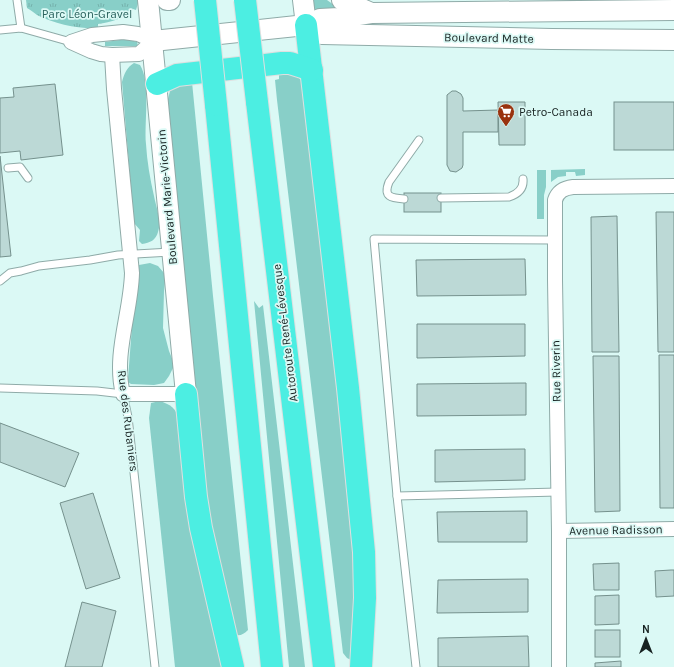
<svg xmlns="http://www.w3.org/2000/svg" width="674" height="667" font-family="Karla,sans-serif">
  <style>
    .grass { fill: #88cfc8 }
    .park { fill: url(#park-tufts) }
    .building { fill: #bcd9d6; stroke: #75918d }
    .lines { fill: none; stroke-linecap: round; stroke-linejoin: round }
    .lane-casing { stroke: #8faba8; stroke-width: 9 }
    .street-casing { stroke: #8faba8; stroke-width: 16 }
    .secondary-casing { stroke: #8faba8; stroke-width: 22 }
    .highway-casing { stroke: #dfe0e0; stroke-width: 24 }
    .lane { stroke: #fff; stroke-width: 7 }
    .street { stroke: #fff; stroke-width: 14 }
    .secondary { stroke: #fff; stroke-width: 20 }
    .highway { stroke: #4ceee2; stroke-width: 22 }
    .highway-bridge-casing { stroke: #dfe0e0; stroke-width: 24; stroke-linecap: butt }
    .highway-bridge { stroke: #4ceee2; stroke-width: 22 }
    .labels { text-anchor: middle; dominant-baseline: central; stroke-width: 3.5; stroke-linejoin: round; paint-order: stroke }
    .park-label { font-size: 12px; fill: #2a625d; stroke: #dbf9f5 }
    .street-label { font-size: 12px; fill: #172221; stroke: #dbf9f5 }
    .poi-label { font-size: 12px; fill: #172221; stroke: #dbf9f5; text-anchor: start }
  </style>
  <defs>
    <pattern id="park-tufts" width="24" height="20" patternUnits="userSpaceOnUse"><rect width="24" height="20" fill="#88cfc8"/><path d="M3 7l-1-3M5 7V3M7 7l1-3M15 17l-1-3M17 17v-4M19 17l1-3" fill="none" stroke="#75b1ac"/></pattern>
  </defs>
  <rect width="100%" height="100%" fill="#dbf9f5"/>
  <g class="grass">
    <polygon points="313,0 327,0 338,8 315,12"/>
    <polygon points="127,39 137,42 138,46 105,46 105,42"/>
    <path d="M134 63 140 65C151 82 144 123 146 144 147 161 150 179 154 196 156 207 162 222 158 232 156 240 150 243 142 244L139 241 140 230 134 223 122 82C124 74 127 67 134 63Z"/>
    <path d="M279 73C292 74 298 73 305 86L357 576 351 660 347 658 343 653 277 100 275 80 279 79Z"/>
    <path d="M192 82 213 296 248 630C244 634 241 636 235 635L206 500 171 145 168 99 170 91 177 86Z"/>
    <polygon points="585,169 585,175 576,176 575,172 566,172 566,176 558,177 551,182 551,170"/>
    <polygon points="537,170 546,170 546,187 544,195 544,219 537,219"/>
    <polygon points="150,263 158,266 164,273 165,281 164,291 163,328 169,351 173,361 173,368 169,376 164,383 154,385 131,384 128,382 128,379 132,326 138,286 139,265"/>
    <polygon points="254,301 259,308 263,305 305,667 289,667"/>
    <path d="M160 401C171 405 176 408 179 420L224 667H175L149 418 151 403Z"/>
  </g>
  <path class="park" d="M26 0H139L136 10 133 9C124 19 111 22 98 24V28C78 29 55 24 37 15 34 13 31 10 27 8Z"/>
  <g class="building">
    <polygon points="55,84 63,155 21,160 20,151 0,153 0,98 14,97 13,88"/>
    <polygon points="452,91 456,91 461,94 463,98 463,111 498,110 498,132 463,132 463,165 462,168 456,172 450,171 447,165 447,95"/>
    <polygon points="498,102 525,102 525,145 499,145"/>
    <rect x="614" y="102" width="60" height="48"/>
    <polygon points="0,156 11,256 0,257"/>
    <rect x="404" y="193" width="37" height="19"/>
    <polygon points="656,212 674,212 674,352 658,352"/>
    <polygon points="617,216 619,352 592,352 591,217"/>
    <polygon points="525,259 526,295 417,296 416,260"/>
    <polygon points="417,324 525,324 525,356 417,358"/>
    <polygon points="659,355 674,355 674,508 660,508"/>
    <polygon points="593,356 619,356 620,511 595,512"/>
    <polygon points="526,383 526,415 417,416 417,384"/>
    <polygon points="0,423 79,453 65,487 0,462"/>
    <polygon points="525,449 525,480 435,482 435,450"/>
    <polygon points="93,493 120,578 86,589 60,503"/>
    <polygon points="527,511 527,542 438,542 437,512"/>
    <polygon points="619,563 619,590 594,590 593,564"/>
    <polygon points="671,570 674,570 674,596 656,597 655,571"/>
    <polygon points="528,579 528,612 437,613 438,580"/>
    <polygon points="619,595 619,624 595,625 595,596"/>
    <polygon points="82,602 116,611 102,667 65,667"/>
    <rect x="595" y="630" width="25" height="27"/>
    <polygon points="528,636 529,667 438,667 438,638"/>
    <polygon points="621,661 621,667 595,667 595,663"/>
  </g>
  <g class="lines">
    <g class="lane-casing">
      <g id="lane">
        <polyline points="17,0 21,28"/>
        <polyline points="0,30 21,28 71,42"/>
        <polyline points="8,168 20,167 28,178"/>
        <path d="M441 198 509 197C518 194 524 189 523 179"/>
        <path d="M404 199C391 198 383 197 389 182L419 140"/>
        <polyline points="0,281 10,273 21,271 39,266 90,260 118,255 171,252"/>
        <polyline points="0,388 97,391 123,394 128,417 155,667"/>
        <polyline points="397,496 558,492"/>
        <polyline points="416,667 397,496 374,239 554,240"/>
      </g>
    </g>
    <g class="street-casing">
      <g id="street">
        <polygon points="123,32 138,34 153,41 139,54 112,55 101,54 91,51 71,42 92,35"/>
        <path d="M112 55 114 89 132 273C131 313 113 354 123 394H186"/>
        <polyline points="559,531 674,529"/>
        <path d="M559 667V531L555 280V200C558 191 564 188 573 187L674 186"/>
      </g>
    </g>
    <g class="secondary-casing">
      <g id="secondary">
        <polyline points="148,0 186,394"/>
        <polyline points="167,0 170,0"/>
        <polyline points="303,0 306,25"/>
        <polyline points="342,0 371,13"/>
        <polyline points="306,25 322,34 552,39 674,40"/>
        <polyline points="153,41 306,25 320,19 339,18 371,13 674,10"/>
      </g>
    </g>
    <g class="highway-casing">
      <g id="highway">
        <polyline points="306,25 348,388 364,552 365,598 361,667"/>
        <polyline points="157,84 177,75 282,63 290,63 312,70"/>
        <polyline points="257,102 324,667"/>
        <polyline points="216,105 272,667"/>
        <polyline points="186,394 196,497 201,528 233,667"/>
      </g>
    </g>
    <use href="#lane" class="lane"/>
    <use href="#street" class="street"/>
    <use href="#secondary" class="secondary"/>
    <use href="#highway" class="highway"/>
    <g class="highway-bridge-casing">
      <g id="highway-bridge">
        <polyline points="205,0 216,105"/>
        <polyline points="245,0 257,102"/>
      </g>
    </g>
    <use href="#highway-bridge" class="highway-bridge"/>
  </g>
  <defs>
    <g id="supermarket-pin" transform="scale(0.9)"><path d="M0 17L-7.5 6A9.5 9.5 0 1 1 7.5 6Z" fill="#99320e" stroke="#dbf9f5"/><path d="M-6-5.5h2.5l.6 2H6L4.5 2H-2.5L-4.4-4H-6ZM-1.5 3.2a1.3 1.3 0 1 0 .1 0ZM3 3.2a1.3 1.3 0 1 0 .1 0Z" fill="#fff"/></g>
  </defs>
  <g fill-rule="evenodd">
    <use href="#supermarket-pin" x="506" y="112"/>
  </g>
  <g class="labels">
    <g class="park-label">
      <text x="87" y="14">Parc Léon-Gravel</text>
    </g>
    <g class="street-label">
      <text transform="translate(489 38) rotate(1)">Boulevard Matte</text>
      <text transform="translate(167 197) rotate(-95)">Boulevard Marie-Victorin</text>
      <text transform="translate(285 333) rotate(-97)">Autoroute René-Lévesque</text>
      <text transform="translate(556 371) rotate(-91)">Rue Riverin</text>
      <text transform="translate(128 421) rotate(83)">Rue des Rubaniers</text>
      <text transform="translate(616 530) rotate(-1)">Avenue Radisson</text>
    </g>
    <g class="poi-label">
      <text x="519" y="112">Petro-Canada</text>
    </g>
  </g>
  <g transform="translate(646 639)" stroke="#dbf9f5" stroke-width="3" paint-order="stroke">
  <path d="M0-3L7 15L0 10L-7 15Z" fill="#172221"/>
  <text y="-6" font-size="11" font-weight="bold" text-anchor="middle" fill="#172221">N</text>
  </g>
</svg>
